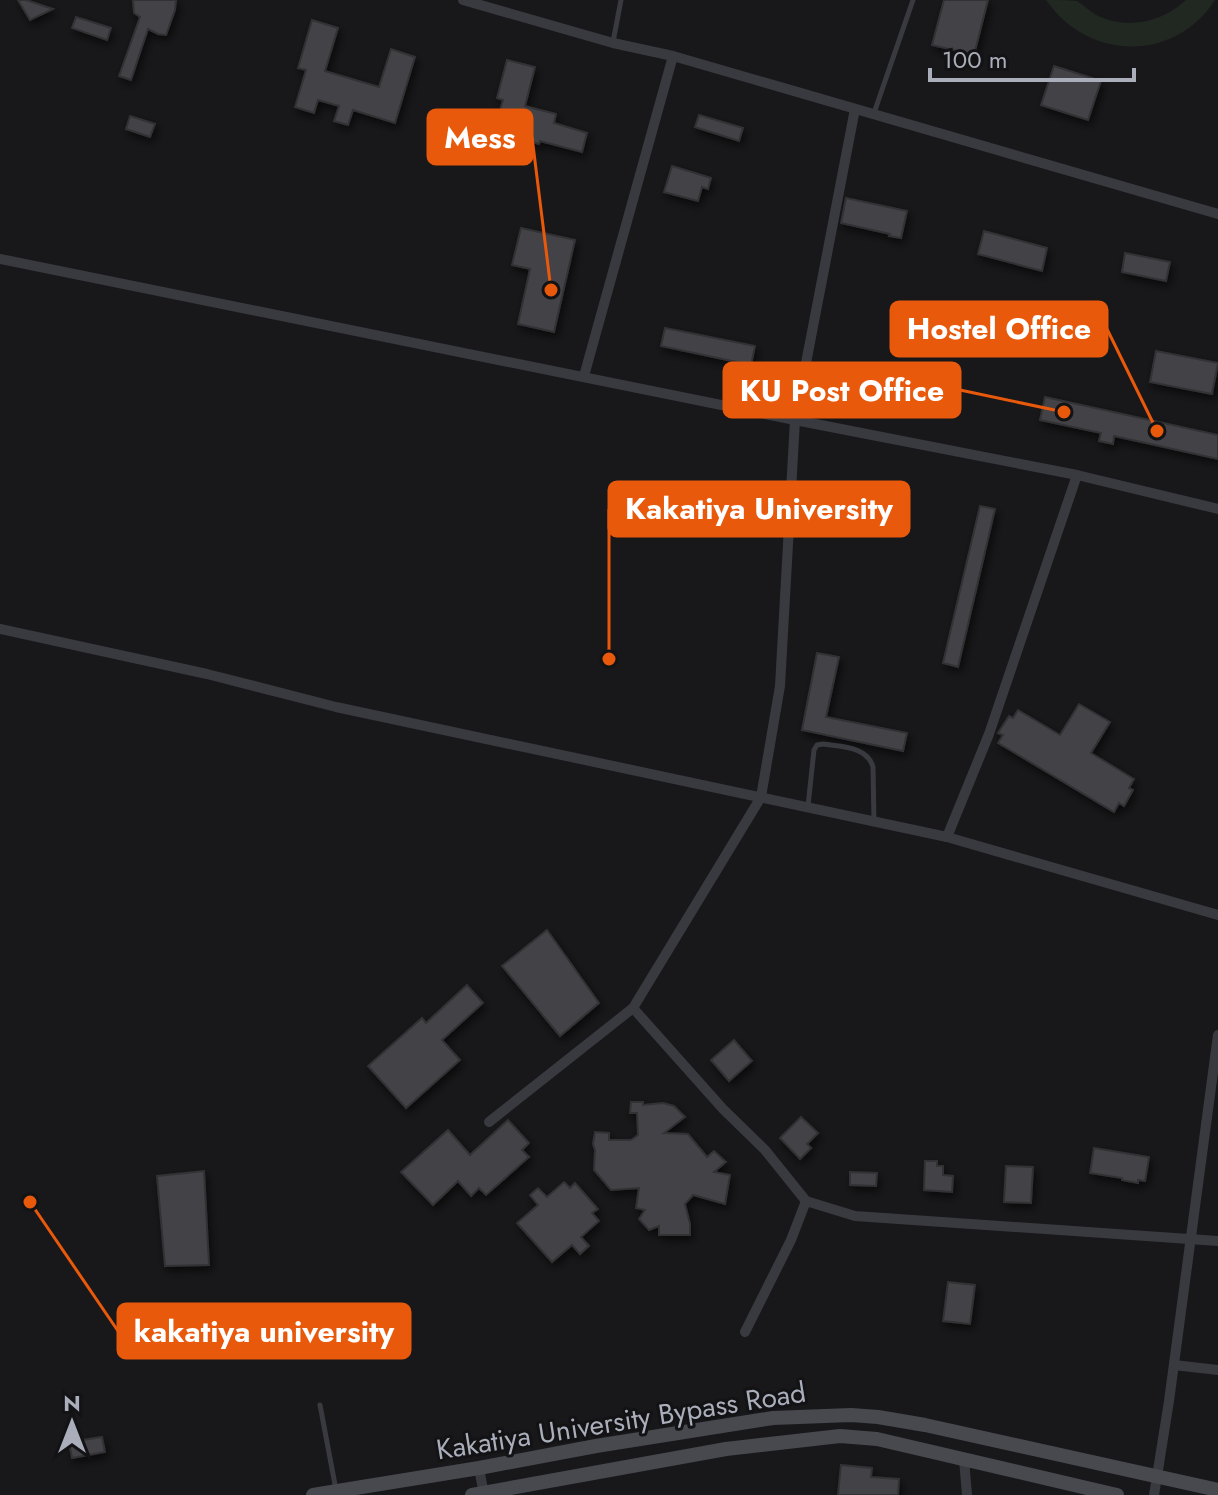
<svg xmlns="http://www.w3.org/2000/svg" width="1218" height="1495" font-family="Jost,sans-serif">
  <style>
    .green { fill: #202821 }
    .building { fill: #424347; stroke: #323236; stroke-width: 2; filter: url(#shadow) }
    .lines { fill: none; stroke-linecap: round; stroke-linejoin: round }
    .service { stroke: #393a3f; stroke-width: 5 }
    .minor { stroke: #393a3f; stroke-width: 10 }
    .secondary { stroke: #47494f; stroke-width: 14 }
    .labels { text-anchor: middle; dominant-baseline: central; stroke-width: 6; stroke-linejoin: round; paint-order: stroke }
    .street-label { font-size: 28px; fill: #aaaeba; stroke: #131315 }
    .leader { fill: none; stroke: #e8590c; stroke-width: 3 }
    .callout-dot { fill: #e8590c; stroke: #131315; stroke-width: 3 }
    .callout { fill: #e8590c; stroke: #e8590c; stroke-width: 3 }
    .callout-label { font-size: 30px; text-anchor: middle; font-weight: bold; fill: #fff }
  </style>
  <defs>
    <filter id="shadow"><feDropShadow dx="2.5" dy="4.5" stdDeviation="4" flood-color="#0009"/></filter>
  </defs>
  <rect width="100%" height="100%" fill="#18181a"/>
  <path class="green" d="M1046 0C1055 0 1070 0 1077 1 1084 5 1090 12 1098 16 1128 30 1162 22 1186 0H1215C1174 63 1088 61 1046 0Z"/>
  <g class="building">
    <polygon points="18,0 26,0 53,9 30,20"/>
    <polygon points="133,0 176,0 175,10 166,35 158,34 148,29 131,80 119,76 140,17 134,13"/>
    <polygon points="944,0 988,0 974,55 932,45"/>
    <polygon points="76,17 111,28 107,40 72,28"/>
    <polygon points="312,20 338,28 325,71 379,87 391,49 415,57 395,123 353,110 348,125 334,121 339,106 318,100 314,113 295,107 306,70 298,68"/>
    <polygon points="507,60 535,67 525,106 556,114 554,123 587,133 582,152 540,141 539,144 522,139 523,135 495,128 503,100 497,98"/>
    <polygon points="1054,66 1101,81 1088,120 1041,105"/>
    <polygon points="699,115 743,128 739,141 695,127"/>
    <polygon points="130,116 155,124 150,137 126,129"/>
    <polygon points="672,166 711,178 708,189 702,187 698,201 664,192"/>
    <polygon points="846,198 907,211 901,238 889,236 890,234 841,223"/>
    <polygon points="521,228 575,240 554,332 518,324 530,269 512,265"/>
    <polygon points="984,231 1047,248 1042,271 978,254"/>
    <polygon points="1125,253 1170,262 1166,281 1122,272"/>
    <polygon points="665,328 755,346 751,365 661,346"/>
    <polygon points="1156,351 1218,363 1212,394 1150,382"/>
    <polygon points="1045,397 1218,435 1218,459 1114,436 1113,444 1099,441 1101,433 1040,420"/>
    <polygon points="980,506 995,509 958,667 943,663"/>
    <polygon points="817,653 839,657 826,717 907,733 903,751 802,730"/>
    <polygon points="1079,704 1110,722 1091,753 1134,779 1129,788 1133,790 1124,806 1119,803 1114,812 998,743 1003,735 998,733 1009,716 1013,718 1018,710 1060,735"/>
    <polygon points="547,930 599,1003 560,1036 502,966"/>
    <polygon points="467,985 483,1003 442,1040 460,1060 406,1108 368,1066 422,1018 426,1023"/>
    <polygon points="734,1040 752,1061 729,1081 711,1060"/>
    <polygon points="631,1102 643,1102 643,1105 663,1103 674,1106 685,1117 664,1133 688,1134 707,1157 714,1151 726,1162 714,1172 730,1175 725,1204 693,1195 685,1204 690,1224 690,1235 659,1235 659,1226 649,1230 639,1219 645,1210 636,1208 639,1188 611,1190 594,1170 595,1150 593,1144 595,1132 609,1133 609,1140 631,1140 638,1135 637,1113 630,1113"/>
    <polygon points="801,1117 818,1133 807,1144 811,1148 800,1159 780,1138"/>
    <polygon points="508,1120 529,1143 522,1150 529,1157 486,1195 479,1188 471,1196 458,1181 433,1205 401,1172 448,1130 470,1155"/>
    <polygon points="1094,1148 1149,1157 1145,1181 1138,1180 1138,1183 1122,1180 1122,1178 1090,1173"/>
    <polygon points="925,1161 937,1161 937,1166 943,1166 943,1175 953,1176 952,1192 924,1190"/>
    <polygon points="1006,1166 1033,1167 1031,1203 1004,1202"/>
    <polygon points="204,1171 209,1265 165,1266 157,1176"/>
    <polygon points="850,1172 877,1173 876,1186 850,1185"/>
    <polygon points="564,1182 570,1188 575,1183 598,1209 592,1213 599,1221 581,1237 589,1246 580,1254 572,1245 552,1262 517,1223 538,1205 530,1195 538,1188 547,1197"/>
    <polygon points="948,1282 975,1285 970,1324 943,1321"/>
    <polygon points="102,1437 105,1452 72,1458 69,1442"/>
    <polygon points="841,1465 872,1468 871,1477 899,1479 898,1495 838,1495"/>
  </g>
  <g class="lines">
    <g class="service">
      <polyline points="613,42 621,0"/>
      <polyline points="874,113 913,0"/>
      <path d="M808 806 814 750 817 745 823 744C841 747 867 746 873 767L874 821"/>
      <polyline points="320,1405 336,1490"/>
    </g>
    <g class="minor">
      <polyline points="463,0 613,43 673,56 1218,214"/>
      <polyline points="0,259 795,420 1077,475 1218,509"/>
      <polyline points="584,376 673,56"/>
      <polyline points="0,629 207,674 336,707 947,837 1218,915"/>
      <polyline points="947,837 989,734 1077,475"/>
      <polyline points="633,1008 723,1109 765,1150 806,1201 855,1216 1218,1241"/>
      <polyline points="489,1122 633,1008 761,797 780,686 795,420 855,109"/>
      <polyline points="745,1332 791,1240 806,1201"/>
      <polyline points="1174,1365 1218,1370"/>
      <polyline points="964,1459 967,1495"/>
      <polyline points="479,1468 484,1495"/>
      <polyline points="1154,1495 1169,1401 1218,1035"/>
    </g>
    <g class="secondary">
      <polyline points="313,1495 479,1468 596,1446 773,1418 851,1415 878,1417 925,1425 1218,1490"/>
      <polyline points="472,1495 726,1449 840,1436 877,1439 1117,1495"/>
    </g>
  </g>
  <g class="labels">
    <g class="street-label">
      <text transform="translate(621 1421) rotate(-9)">Kakatiya University Bypass Road</text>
    </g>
  </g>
  <path class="leader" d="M551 290L532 137M1157 431L1107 329M1064 412L960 390M609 659L609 509M30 1202L118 1331"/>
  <g class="callout-dot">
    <circle cx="551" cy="290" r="8"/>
    <circle cx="1157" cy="431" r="8"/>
    <circle cx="1064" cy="412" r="8"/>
    <circle cx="609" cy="659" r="8"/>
    <circle cx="30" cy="1202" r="8"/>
  </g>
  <g class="callout">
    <rect x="428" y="110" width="104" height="54" rx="8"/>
    <rect x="891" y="302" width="216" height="54" rx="8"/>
    <rect x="724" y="363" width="236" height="54" rx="8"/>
    <rect x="609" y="482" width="300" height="54" rx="8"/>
    <rect x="118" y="1304" width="292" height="54" rx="8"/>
  </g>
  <g class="callout-label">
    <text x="480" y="148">Mess</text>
    <text x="999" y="339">Hostel Office</text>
    <text x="842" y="401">KU Post Office</text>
    <text x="759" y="519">Kakatiya University</text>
    <text x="264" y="1342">kakatiya university</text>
  </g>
  <g transform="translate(72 1423)" stroke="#131315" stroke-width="6" paint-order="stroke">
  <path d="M0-6L14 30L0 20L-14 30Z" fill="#aaaeba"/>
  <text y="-12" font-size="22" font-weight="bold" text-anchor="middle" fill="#aaaeba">N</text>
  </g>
  <path d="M930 68v12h204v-12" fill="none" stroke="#aaaeba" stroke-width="4"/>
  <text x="942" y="68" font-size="24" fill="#aaaeba" stroke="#131315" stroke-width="6" paint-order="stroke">100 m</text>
</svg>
